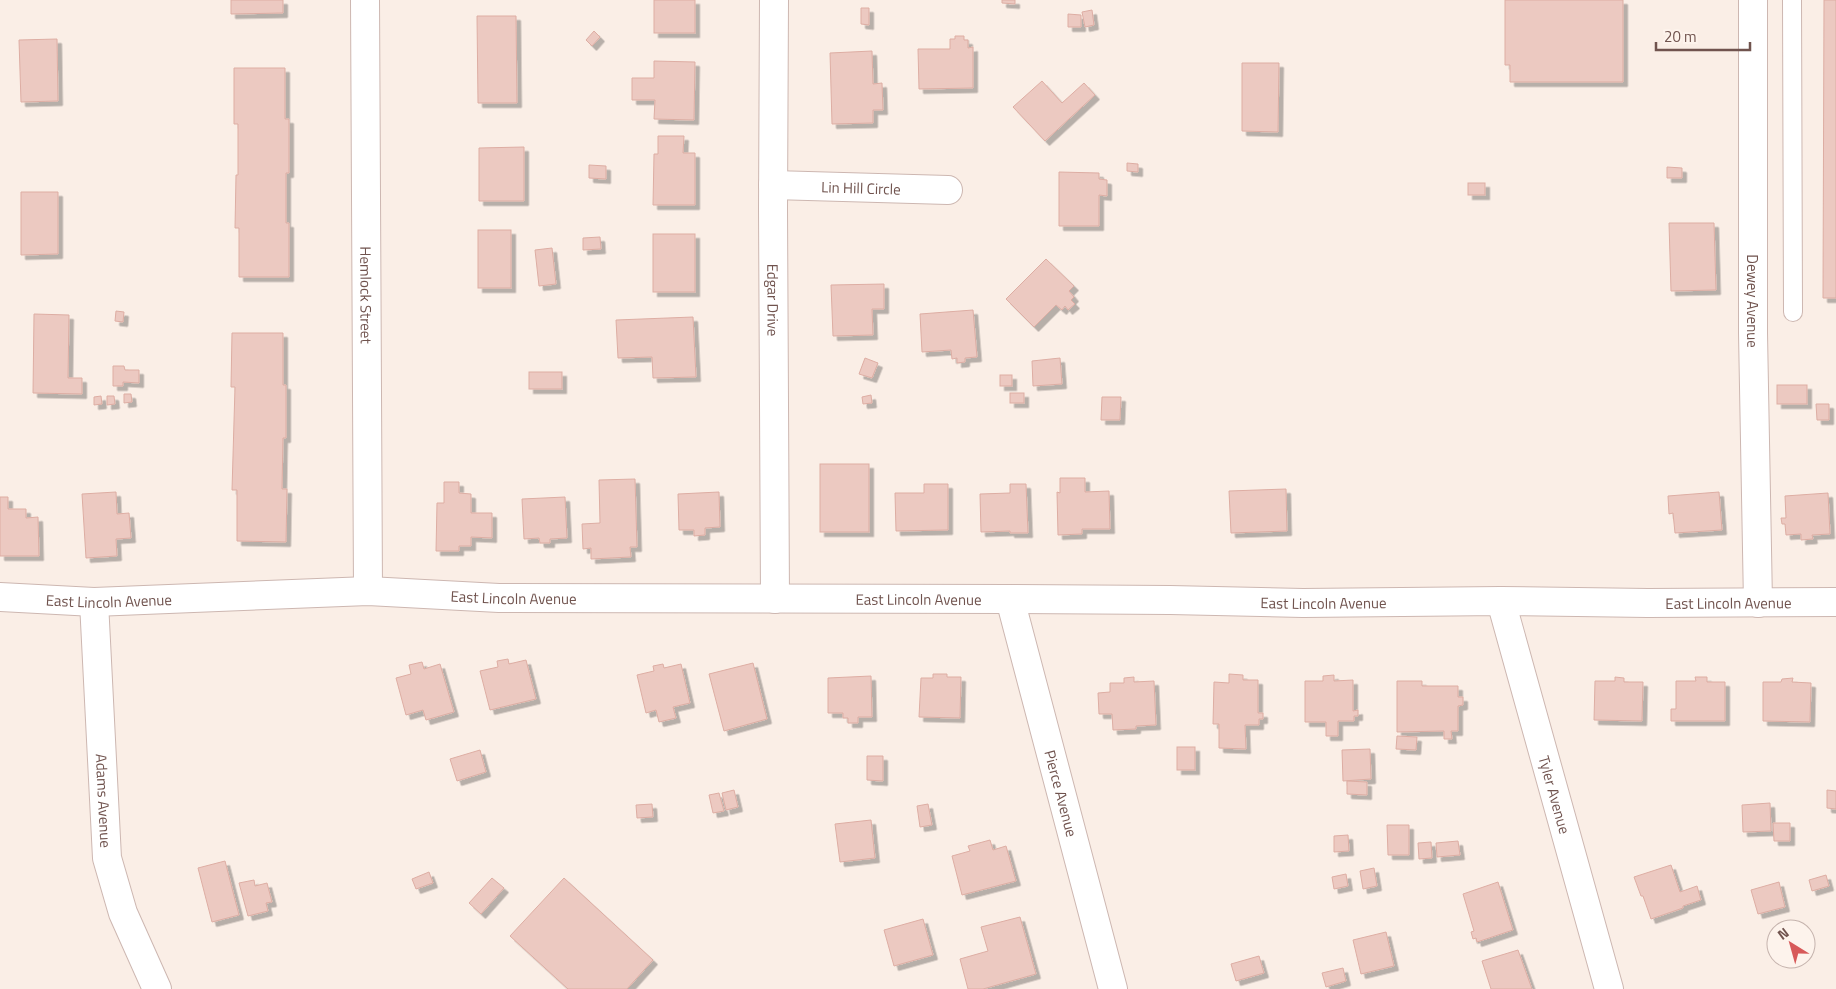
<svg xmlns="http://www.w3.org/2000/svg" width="1836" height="989" font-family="'Titillium Web',sans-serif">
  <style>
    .building { fill: #ecc9c1; stroke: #ddada3; filter: url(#shadow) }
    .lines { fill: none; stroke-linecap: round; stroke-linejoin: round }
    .lane-casing { stroke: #cdb7b1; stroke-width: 20 }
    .street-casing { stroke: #cdb7b1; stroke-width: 30 }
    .lane { stroke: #fff; stroke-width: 18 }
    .street { stroke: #fff; stroke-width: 28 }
    .labels { text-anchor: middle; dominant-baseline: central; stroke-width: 4.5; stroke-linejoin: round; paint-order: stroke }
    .street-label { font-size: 15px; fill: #70534e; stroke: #fdf3ec }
  </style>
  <defs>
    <filter id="shadow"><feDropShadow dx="4.5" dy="4.5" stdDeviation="0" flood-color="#0004"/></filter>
  </defs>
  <rect width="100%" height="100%" fill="#faeee6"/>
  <g class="building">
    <polygon points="231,0 283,0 283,13 231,14"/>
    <rect x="654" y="0" width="41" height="33"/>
    <polygon points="1002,0 1015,0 1015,4 1002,3"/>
    <polygon points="1505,0 1623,0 1623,82 1510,82 1510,65 1505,65"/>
    <polygon points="1824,0 1836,0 1836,298 1823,298"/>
    <polygon points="861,8 869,8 869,25 861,24"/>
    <polygon points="1092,10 1094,25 1085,27 1082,12"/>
    <polygon points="1068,14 1081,15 1081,27 1068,27"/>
    <polygon points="477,16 516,16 517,103 478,103"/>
    <polygon points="594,31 600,37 592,46 586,40"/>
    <polygon points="955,36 964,36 964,40 968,40 968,48 973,47 973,88 919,89 918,49 950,49 950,39 955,39"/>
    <polygon points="57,39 58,101 21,102 19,40"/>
    <polygon points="872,51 873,84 882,83 883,110 873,110 873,123 832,124 830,53"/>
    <polygon points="654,61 695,62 694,120 654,119 655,100 632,100 632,78 654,78"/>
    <polygon points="1242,63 1279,63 1278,132 1242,131"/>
    <polygon points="234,68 285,68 285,119 289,119 289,173 286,173 286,223 289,223 289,277 239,277 239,228 235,228 236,175 238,175 238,124 234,124"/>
    <polygon points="1042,81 1062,103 1084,83 1095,95 1045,141 1013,107"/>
    <polygon points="658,136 684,136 683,153 695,153 695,205 653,205 654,154 658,154"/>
    <polygon points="524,147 524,201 479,201 479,148"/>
    <polygon points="1127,163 1138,164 1138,172 1127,171"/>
    <polygon points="589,165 606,166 606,179 589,178"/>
    <polygon points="1667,167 1682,168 1682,178 1667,178"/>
    <polygon points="1059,172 1099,173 1099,179 1107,180 1107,196 1099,195 1099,226 1059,226"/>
    <rect x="1468" y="183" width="17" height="12"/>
    <polygon points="21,192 58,192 58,254 21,255"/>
    <polygon points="1669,223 1714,223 1716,290 1671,291"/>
    <rect x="478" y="230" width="33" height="58"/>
    <rect x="653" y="234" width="42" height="58"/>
    <polygon points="600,237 601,249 583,250 583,238"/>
    <polygon points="552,248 556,284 539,286 535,250"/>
    <polygon points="1046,259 1074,286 1069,291 1074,297 1071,300 1075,304 1068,310 1065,306 1062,310 1056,305 1034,327 1006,299"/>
    <polygon points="884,284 884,309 872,309 873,335 833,336 831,285"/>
    <polygon points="973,310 977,357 965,358 965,362 957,363 957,358 952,359 951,350 922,352 920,314"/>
    <polygon points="116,311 124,312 123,322 115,321"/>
    <polygon points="34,314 69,315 68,378 82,378 82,394 33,393"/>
    <polygon points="693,317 696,377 653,378 652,357 618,358 616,320"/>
    <polygon points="232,333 283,333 283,385 286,385 286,438 283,438 282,489 287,489 286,542 237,541 237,490 232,490 235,387 231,387"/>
    <polygon points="865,358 878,363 872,378 859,374"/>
    <polygon points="1060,358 1062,384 1033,386 1032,361"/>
    <polygon points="113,366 124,366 125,370 139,370 139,383 123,382 123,386 113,386"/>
    <rect x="529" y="372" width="33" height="17"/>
    <rect x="1000" y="375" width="12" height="11"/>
    <rect x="1777" y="385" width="30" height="19"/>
    <rect x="1010" y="393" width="14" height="10"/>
    <polygon points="124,394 131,394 132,402 124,403"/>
    <polygon points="871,395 872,403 863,404 862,397"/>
    <polygon points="101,396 102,404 94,405 94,397"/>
    <polygon points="107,396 114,396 115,404 107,405"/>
    <polygon points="1102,397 1121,397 1120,420 1101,420"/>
    <polygon points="1816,404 1829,404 1829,420 1817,420"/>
    <rect x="820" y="464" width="49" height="68"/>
    <polygon points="1060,478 1085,478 1085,492 1109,491 1110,529 1082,529 1082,534 1058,535 1057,492 1060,493"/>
    <polygon points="635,479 637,547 630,547 631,557 591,559 591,548 583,549 582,524 600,523 599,480"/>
    <polygon points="444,482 459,482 459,493 471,494 471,513 492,513 492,538 471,537 471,546 459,546 459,551 436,551 437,503 444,503"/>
    <polygon points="924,484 948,484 948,530 896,531 895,493 924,493"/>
    <polygon points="1010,484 1026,484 1028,533 1010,533 1010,531 981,532 980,494 1010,493"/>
    <polygon points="1286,489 1287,531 1231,533 1229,491"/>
    <polygon points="116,492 117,514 129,513 131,538 116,539 117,556 86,558 82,494"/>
    <polygon points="719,492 720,527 705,528 705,535 694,536 694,530 679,530 678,494"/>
    <polygon points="1719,492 1722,530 1675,533 1673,513 1669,514 1668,496"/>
    <polygon points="1828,493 1830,534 1812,535 1813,539 1801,540 1801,534 1786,535 1785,524 1782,524 1781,518 1786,518 1785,496"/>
    <polygon points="0,497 8,497 8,509 26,509 26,518 38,517 39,556 0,556"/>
    <polygon points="565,497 567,538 550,539 550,543 540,543 539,538 524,539 522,499"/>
    <polygon points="508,659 509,664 526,660 536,699 490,710 480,671 498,667 497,661"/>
    <polygon points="422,662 424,669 440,664 454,712 426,720 423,710 406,715 396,678 411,674 409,665"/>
    <polygon points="753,663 767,719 724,731 709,674"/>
    <polygon points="663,664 664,668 681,664 690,703 673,707 676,718 659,722 656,710 646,713 637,675 654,671 653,666"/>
    <polygon points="933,674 947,674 947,677 961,677 960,718 919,717 921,678 933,678"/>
    <polygon points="1229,674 1243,675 1243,680 1258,680 1258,713 1263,713 1263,719 1259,719 1259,725 1245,725 1246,749 1219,748 1219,724 1213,724 1214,682 1229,683"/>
    <polygon points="1334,675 1334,681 1353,680 1353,711 1358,710 1358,716 1354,716 1354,721 1338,721 1338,736 1326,736 1326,722 1305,722 1305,681 1323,681 1323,676"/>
    <polygon points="871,676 872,717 858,717 858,723 848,723 848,718 843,718 843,713 828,713 828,678"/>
    <polygon points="1134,677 1134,682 1154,681 1156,725 1136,726 1136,729 1113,730 1112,714 1099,714 1098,693 1110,692 1110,683 1124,683 1124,678"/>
    <polygon points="1615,677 1624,678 1624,682 1643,682 1642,721 1594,720 1595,681 1615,681"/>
    <polygon points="1695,677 1707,677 1707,682 1725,682 1725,721 1671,721 1671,709 1676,709 1676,681 1696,681"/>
    <polygon points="1793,678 1792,682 1811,683 1810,722 1763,721 1763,682 1781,682 1782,679"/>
    <polygon points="1397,681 1422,681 1422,686 1458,686 1458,697 1463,697 1463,705 1458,706 1458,731 1451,731 1452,739 1444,739 1444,731 1397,732"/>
    <polygon points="1397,736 1417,737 1416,750 1396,749"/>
    <rect x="1177" y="747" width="18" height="23"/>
    <polygon points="1370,749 1371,779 1343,781 1342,750"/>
    <polygon points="480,750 486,772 457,781 450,759"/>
    <polygon points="867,756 883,756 883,781 867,780"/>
    <polygon points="1347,781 1367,782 1367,795 1347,794"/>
    <polygon points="734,790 738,807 726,810 722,793"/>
    <polygon points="1827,790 1836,791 1836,809 1827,808"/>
    <polygon points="719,793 724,811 713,813 709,795"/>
    <polygon points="1770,803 1771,831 1743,832 1742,805"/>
    <polygon points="652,804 653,817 637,818 636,805"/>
    <polygon points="928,804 932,825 920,827 917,806"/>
    <polygon points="871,820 875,858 840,862 835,824"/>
    <polygon points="1773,823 1790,823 1790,841 1774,841"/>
    <polygon points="1387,825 1409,825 1409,855 1388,855"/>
    <polygon points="1348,835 1349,851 1334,852 1334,836"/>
    <polygon points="990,840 993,850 1006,846 1016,881 962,895 952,856 970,851 968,846"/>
    <polygon points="1458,841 1460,855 1437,857 1436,843"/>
    <polygon points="1431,842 1432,858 1419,859 1418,843"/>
    <polygon points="225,861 239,915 212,922 198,868"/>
    <polygon points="1671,865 1680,892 1697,886 1701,900 1683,906 1683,908 1651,919 1643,896 1641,896 1634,877"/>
    <polygon points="1374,868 1377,886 1363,889 1360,871"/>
    <polygon points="429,872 433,883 416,889 412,879"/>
    <polygon points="1346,874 1348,886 1334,889 1332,877"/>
    <polygon points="1826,875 1829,886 1812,891 1809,880"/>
    <polygon points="492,878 504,888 481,914 469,903"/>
    <polygon points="564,878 653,960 627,989 568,989 510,936"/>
    <polygon points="254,880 255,886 267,883 272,902 266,903 268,911 248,916 239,883"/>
    <polygon points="1498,882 1513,930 1477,942 1476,938 1473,939 1471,932 1474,931 1463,894"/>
    <polygon points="1779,882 1785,907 1758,914 1751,890"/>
    <polygon points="1020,917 1036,974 983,989 968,989 960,959 988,951 981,927"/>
    <polygon points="923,919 933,955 894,966 884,930"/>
    <polygon points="1386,932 1394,966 1361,974 1353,940"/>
    <polygon points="1518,950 1532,989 1491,989 1482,961"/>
    <polygon points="1259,956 1264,973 1236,981 1231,964"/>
    <polygon points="1343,968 1346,981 1326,987 1322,973"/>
  </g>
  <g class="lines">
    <g class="lane-casing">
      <polyline id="lane" points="1792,0 1793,312"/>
    </g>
    <g class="street-casing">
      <g id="street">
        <path id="s1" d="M365 0 368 591"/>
        <path id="s2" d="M774 0 773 209 775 599"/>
        <path id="s3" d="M1753 0V333L1758 603"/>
        <path id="s4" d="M773 185 948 190"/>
        <path id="s5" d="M0 597 94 602 368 591 499 598 1010 599 1170 600 1303 603 1501 601 1648 603 1836 602"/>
        <path id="s6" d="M1010 599 1113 989"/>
        <path id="s7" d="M1501 601 1609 989"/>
        <path id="s8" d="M94 602 107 858 123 913 157 989"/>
      </g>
    </g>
    <use href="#lane" class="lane"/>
    <use href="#street" class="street"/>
  </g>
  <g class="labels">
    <g class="street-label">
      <text stroke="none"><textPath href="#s4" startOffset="88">Lin Hill Circle</textPath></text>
      <text stroke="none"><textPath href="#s1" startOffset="295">Hemlock Street</textPath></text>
      <text stroke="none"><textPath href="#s2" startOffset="300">Edgar Drive</textPath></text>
      <text stroke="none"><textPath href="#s3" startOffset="301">Dewey Avenue</textPath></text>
      <text stroke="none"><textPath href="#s5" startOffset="514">East Lincoln Avenue</textPath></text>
      <text stroke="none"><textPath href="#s5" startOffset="109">East Lincoln Avenue</textPath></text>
      <text stroke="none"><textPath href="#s5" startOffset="919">East Lincoln Avenue</textPath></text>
      <text stroke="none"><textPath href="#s5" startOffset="1324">East Lincoln Avenue</textPath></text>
      <text stroke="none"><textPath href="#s5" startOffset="1729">East Lincoln Avenue</textPath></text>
      <text stroke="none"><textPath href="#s6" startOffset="201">Pierce Avenue</textPath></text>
      <text stroke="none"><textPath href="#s7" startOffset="201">Tyler Avenue</textPath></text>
      <text stroke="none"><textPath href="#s8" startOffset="199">Adams Avenue</textPath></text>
    </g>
  </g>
  <g transform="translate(1791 944) rotate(323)"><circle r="24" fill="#fdf3ec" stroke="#c5b3ad"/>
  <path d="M0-4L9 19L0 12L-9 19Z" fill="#d75959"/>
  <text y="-8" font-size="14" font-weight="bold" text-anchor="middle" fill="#70534e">N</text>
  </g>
  <path d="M1656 42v8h94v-8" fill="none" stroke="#70534e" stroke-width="2.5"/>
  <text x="1664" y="42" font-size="15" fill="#70534e" stroke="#fdf3ec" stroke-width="4" paint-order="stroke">20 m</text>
</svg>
